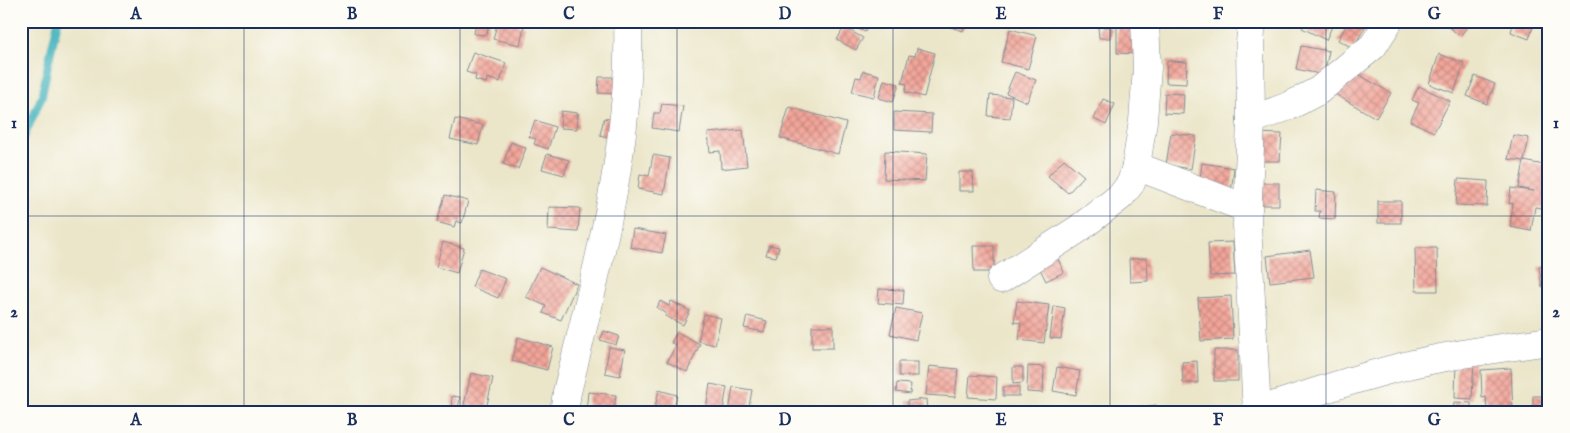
<svg xmlns="http://www.w3.org/2000/svg" width="1570" height="433" font-family="'IM FELL English',serif">
  <style>
    .lines { fill: none; stroke-linecap: round; stroke-linejoin: round }
    .stream { stroke: #44b3bd; stroke-width: 8 }
    .building { fill: url(#building-cross-hatch) }
    .minor-casing { stroke: #838a94; stroke-width: 29 }
    .minor { stroke: #fff; stroke-width: 28 }
    .grid { fill: none; stroke: #1b2f5e; stroke-width: 1; stroke-opacity: 0.55 }
    .neatline { fill: none; stroke: #1b2f5e; stroke-width: 2 }
    .grid-label { font-size: 16px; text-anchor: middle; font-weight: bold; fill: #1b2f5e }
  </style>
  <defs>
    <pattern id="building-cross-hatch" width="8" height="8" patternUnits="userSpaceOnUse" patternTransform="scale(1.25)"><rect width="8" height="8" fill="#f3a599"/><path d="M0 0l8 8M0 8l8-8" fill="none" stroke="#c48780"/></pattern>
  </defs>
  <rect width="100%" height="100%" fill="#fdfcf7"/>
  <filter id="ink" filterUnits="userSpaceOnUse"><feTurbulence type="fractalNoise" baseFrequency=".02" numOctaves="2"/><feDisplacementMap in="SourceGraphic" scale="10" xChannelSelector="R" yChannelSelector="G"/><feConvolveMatrix kernelMatrix="1 2 1 2 8 2 1 2 1" color-interpolation-filters="sRGB"/></filter>
  <filter id="wash" filterUnits="userSpaceOnUse"><feTurbulence type="fractalNoise" baseFrequency=".0096" numOctaves="4" result="noise"/><feDisplacementMap in="SourceGraphic" scale="20" xChannelSelector="R" yChannelSelector="G"/><feGaussianBlur stdDeviation="1.12" result="paint"/><feColorMatrix in="noise" values="0 0 0 0 0 0 0 0 0 0 0 0 0 0 0 0 0 1.4 0 .05"/><feComposite in="paint" operator="in"/></filter>
  <g filter="url(#wash)">
    <rect width="100%" height="100%" fill="#ebe6c9"/>
    <g class="lines">
      <polyline class="stream" points="21,144 42,96 48,64 58,21"/>
    </g>
    <g id="blocks">
      <g class="building">
        <polygon points="476,21 489,21 487,35 474,34"/>
        <polygon points="498,21 512,21 511,23 524,26 520,45 493,39"/>
        <polygon points="843,21 871,21 865,32"/>
        <polygon points="946,21 966,21 963,31 945,25"/>
        <polygon points="1305,21 1332,21 1334,22 1326,40 1302,28"/>
        <polygon points="1349,21 1368,22 1353,48 1338,40"/>
        <polygon points="1442,21 1472,21 1460,36"/>
        <polygon points="1508,21 1535,21 1529,39 1511,32 1513,25 1507,23"/>
        <polygon points="1117,26 1139,27 1138,54 1117,53"/>
        <polygon points="844,27 863,38 856,50 837,40"/>
        <polygon points="1098,27 1111,27 1111,38 1099,38"/>
        <polygon points="1010,29 1037,36 1028,69 1001,62"/>
        <polygon points="1301,46 1329,51 1324,75 1296,69"/>
        <polygon points="917,48 935,53 924,97 905,92 907,84 902,83 909,55 915,56"/>
        <polygon points="473,52 506,63 500,82 487,78 486,83 475,80 476,75 466,72"/>
        <polygon points="1439,54 1464,63 1454,93 1429,84"/>
        <polygon points="1167,61 1187,62 1186,84 1166,83"/>
        <polygon points="1349,69 1391,93 1376,118 1335,94"/>
        <polygon points="863,71 879,75 874,97 852,92 856,77 861,78"/>
        <polygon points="1015,72 1036,80 1027,102 1006,93"/>
        <polygon points="1475,76 1495,84 1487,104 1467,96"/>
        <polygon points="599,77 619,77 618,94 598,93"/>
        <polygon points="884,80 899,84 893,102 879,98"/>
        <polygon points="1419,86 1450,101 1434,132 1410,121 1419,103 1412,100"/>
        <polygon points="1165,93 1184,94 1183,114 1164,113"/>
        <polygon points="990,95 1012,97 1010,118 988,116"/>
        <polygon points="1103,99 1115,104 1106,125 1094,119"/>
        <polygon points="662,104 683,106 679,132 652,128 654,113 660,113"/>
        <polygon points="789,107 846,123 838,154 780,138"/>
        <polygon points="561,111 578,113 577,129 560,128"/>
        <polygon points="894,112 932,114 931,132 894,130"/>
        <polygon points="604,118 619,121 615,139 600,135"/>
        <polygon points="455,119 483,125 478,145 450,139"/>
        <polygon points="535,120 555,127 548,149 534,144 536,139 529,137"/>
        <polygon points="743,130 747,166 721,169 720,151 710,152 708,133"/>
        <polygon points="1171,133 1196,136 1191,169 1166,165"/>
        <polygon points="1255,133 1282,134 1280,161 1254,161"/>
        <polygon points="1513,135 1529,138 1524,161 1508,159"/>
        <polygon points="511,142 526,148 518,169 503,164"/>
        <polygon points="885,151 927,154 925,181 884,179"/>
        <polygon points="547,154 569,160 564,175 542,169"/>
        <polygon points="653,155 670,158 664,194 638,189 640,174 649,176"/>
        <polygon points="1064,159 1084,176 1068,193 1048,176"/>
        <polygon points="1524,161 1549,166 1549,209 1535,207 1531,231 1510,227 1513,203 1509,204 1511,188 1534,191 1519,188"/>
        <polygon points="1202,163 1234,168 1231,193 1199,188"/>
        <polygon points="959,172 973,172 974,191 959,191"/>
        <polygon points="1458,179 1488,181 1487,206 1456,205"/>
        <rect x="1259" y="183" width="20" height="22"/>
        <polygon points="1316,190 1336,192 1335,219 1319,218 1320,211 1315,211"/>
        <polygon points="445,195 468,201 462,223 456,221 454,227 437,222"/>
        <rect x="1378" y="201" width="23" height="22"/>
        <polygon points="549,207 580,208 578,232 548,230"/>
        <polygon points="633,229 666,235 662,253 630,247"/>
        <polygon points="443,242 464,248 457,273 436,267"/>
        <polygon points="1233,242 1235,275 1210,276 1208,243"/>
        <polygon points="769,245 779,247 776,257 766,255"/>
        <polygon points="973,246 994,246 994,272 974,272"/>
        <polygon points="1415,248 1437,248 1438,291 1416,291"/>
        <polygon points="1054,250 1064,272 1046,281 1035,259"/>
        <polygon points="1310,250 1314,277 1270,282 1267,256"/>
        <polygon points="1147,258 1148,281 1130,282 1129,259"/>
        <polygon points="1549,266 1549,286 1542,287 1539,267"/>
        <polygon points="540,267 577,284 561,320 543,313 546,306 526,297"/>
        <polygon points="479,269 506,279 498,298 472,287"/>
        <polygon points="879,289 904,290 903,305 878,303"/>
        <polygon points="1231,296 1233,339 1201,341 1198,298"/>
        <polygon points="660,301 669,306 671,301 690,311 683,325 665,316 666,313 657,308"/>
        <polygon points="1017,301 1049,305 1044,343 1019,340 1021,323 1014,322"/>
        <polygon points="1054,306 1065,308 1061,339 1050,338"/>
        <polygon points="896,308 922,313 916,340 890,334"/>
        <polygon points="704,314 721,318 715,345 698,341"/>
        <polygon points="747,316 767,321 764,332 744,328"/>
        <rect x="812" y="326" width="21" height="22"/>
        <polygon points="604,331 619,336 616,345 600,340"/>
        <polygon points="677,332 700,344 687,372 667,362 676,345 671,343"/>
        <polygon points="518,337 553,347 547,370 512,361"/>
        <polygon points="609,347 625,350 620,376 605,373"/>
        <rect x="1214" y="350" width="24" height="31"/>
        <polygon points="1456,360 1474,361 1472,399 1455,398"/>
        <polygon points="1197,361 1198,383 1183,383 1182,362"/>
        <rect x="899" y="362" width="19" height="14"/>
        <polygon points="929,366 958,369 955,397 926,395"/>
        <polygon points="1028,366 1044,367 1043,393 1027,392"/>
        <polygon points="1013,367 1023,367 1023,383 1013,384"/>
        <polygon points="1057,367 1080,371 1076,395 1053,391"/>
        <polygon points="1511,368 1513,412 1487,412 1486,397 1482,398 1481,370"/>
        <polygon points="471,373 493,378 486,409 464,405"/>
        <polygon points="970,375 997,377 996,399 968,397"/>
        <polygon points="897,383 911,384 910,394 896,392"/>
        <polygon points="710,384 727,387 723,411 706,409"/>
        <polygon points="733,387 752,390 748,412 729,412"/>
        <rect x="1003" y="387" width="16" height="9"/>
        <polygon points="659,390 677,395 673,412 654,411"/>
        <polygon points="588,392 616,395 614,412 586,412"/>
        <polygon points="452,396 460,397 458,410 451,409"/>
        <polygon points="1533,396 1549,396 1549,412 1538,412 1538,409 1533,409"/>
        <polygon points="926,399 927,412 908,412 907,401"/>
        <polygon points="1454,402 1471,403 1471,412 1453,412"/>
        <polygon points="1156,405 1158,412 1138,412 1137,408"/>
      </g>
    </g>
  </g>
  <g filter="url(#ink)">
    <use href="#blocks" fill-opacity="0" stroke="#838a94" stroke-width="1"/>
    <g class="lines">
      <g class="minor-casing">
        <g id="minor">
          <polyline points="1252,21 1250,43 1251,120 1247,225 1257,412"/>
          <polyline points="1251,120 1289,106 1318,91 1373,46 1389,21"/>
          <polyline points="1136,166 1248,209"/>
          <polyline points="1001,279 1077,230 1121,196 1131,183 1136,166 1143,121 1147,68 1145,21"/>
          <path d="M564 412 567 392C596 273 632 145 628 21"/>
          <path d="M1254 412C1319 391 1384 368 1451 356 1483 350 1516 346 1549 341"/>
        </g>
      </g>
      <use href="#minor" class="minor"/>
    </g>
  </g>
  <path class="grid" d="M244 21V412M460 21V412M677 21V412M893 21V412M1110 21V412M1326 21V412M21 216H1549"/>
  <rect width="1570" height="433" fill="none" stroke="#fdfcf7" stroke-width="55"/>
  <rect x="28" y="28" width="1514" height="378" class="neatline"/>
  <g class="grid-label">
    <text x="136" y="19">A</text>
    <text x="352" y="19">B</text>
    <text x="569" y="19">C</text>
    <text x="785" y="19">D</text>
    <text x="1001" y="19">E</text>
    <text x="1218" y="19">F</text>
    <text x="1434" y="19">G</text>
    <text x="14" y="128">1</text>
    <text x="1556" y="128">1</text>
    <text x="14" y="317">2</text>
    <text x="1556" y="317">2</text>
    <text x="136" y="425">A</text>
    <text x="352" y="425">B</text>
    <text x="569" y="425">C</text>
    <text x="785" y="425">D</text>
    <text x="1001" y="425">E</text>
    <text x="1218" y="425">F</text>
    <text x="1434" y="425">G</text>
  </g>
</svg>
